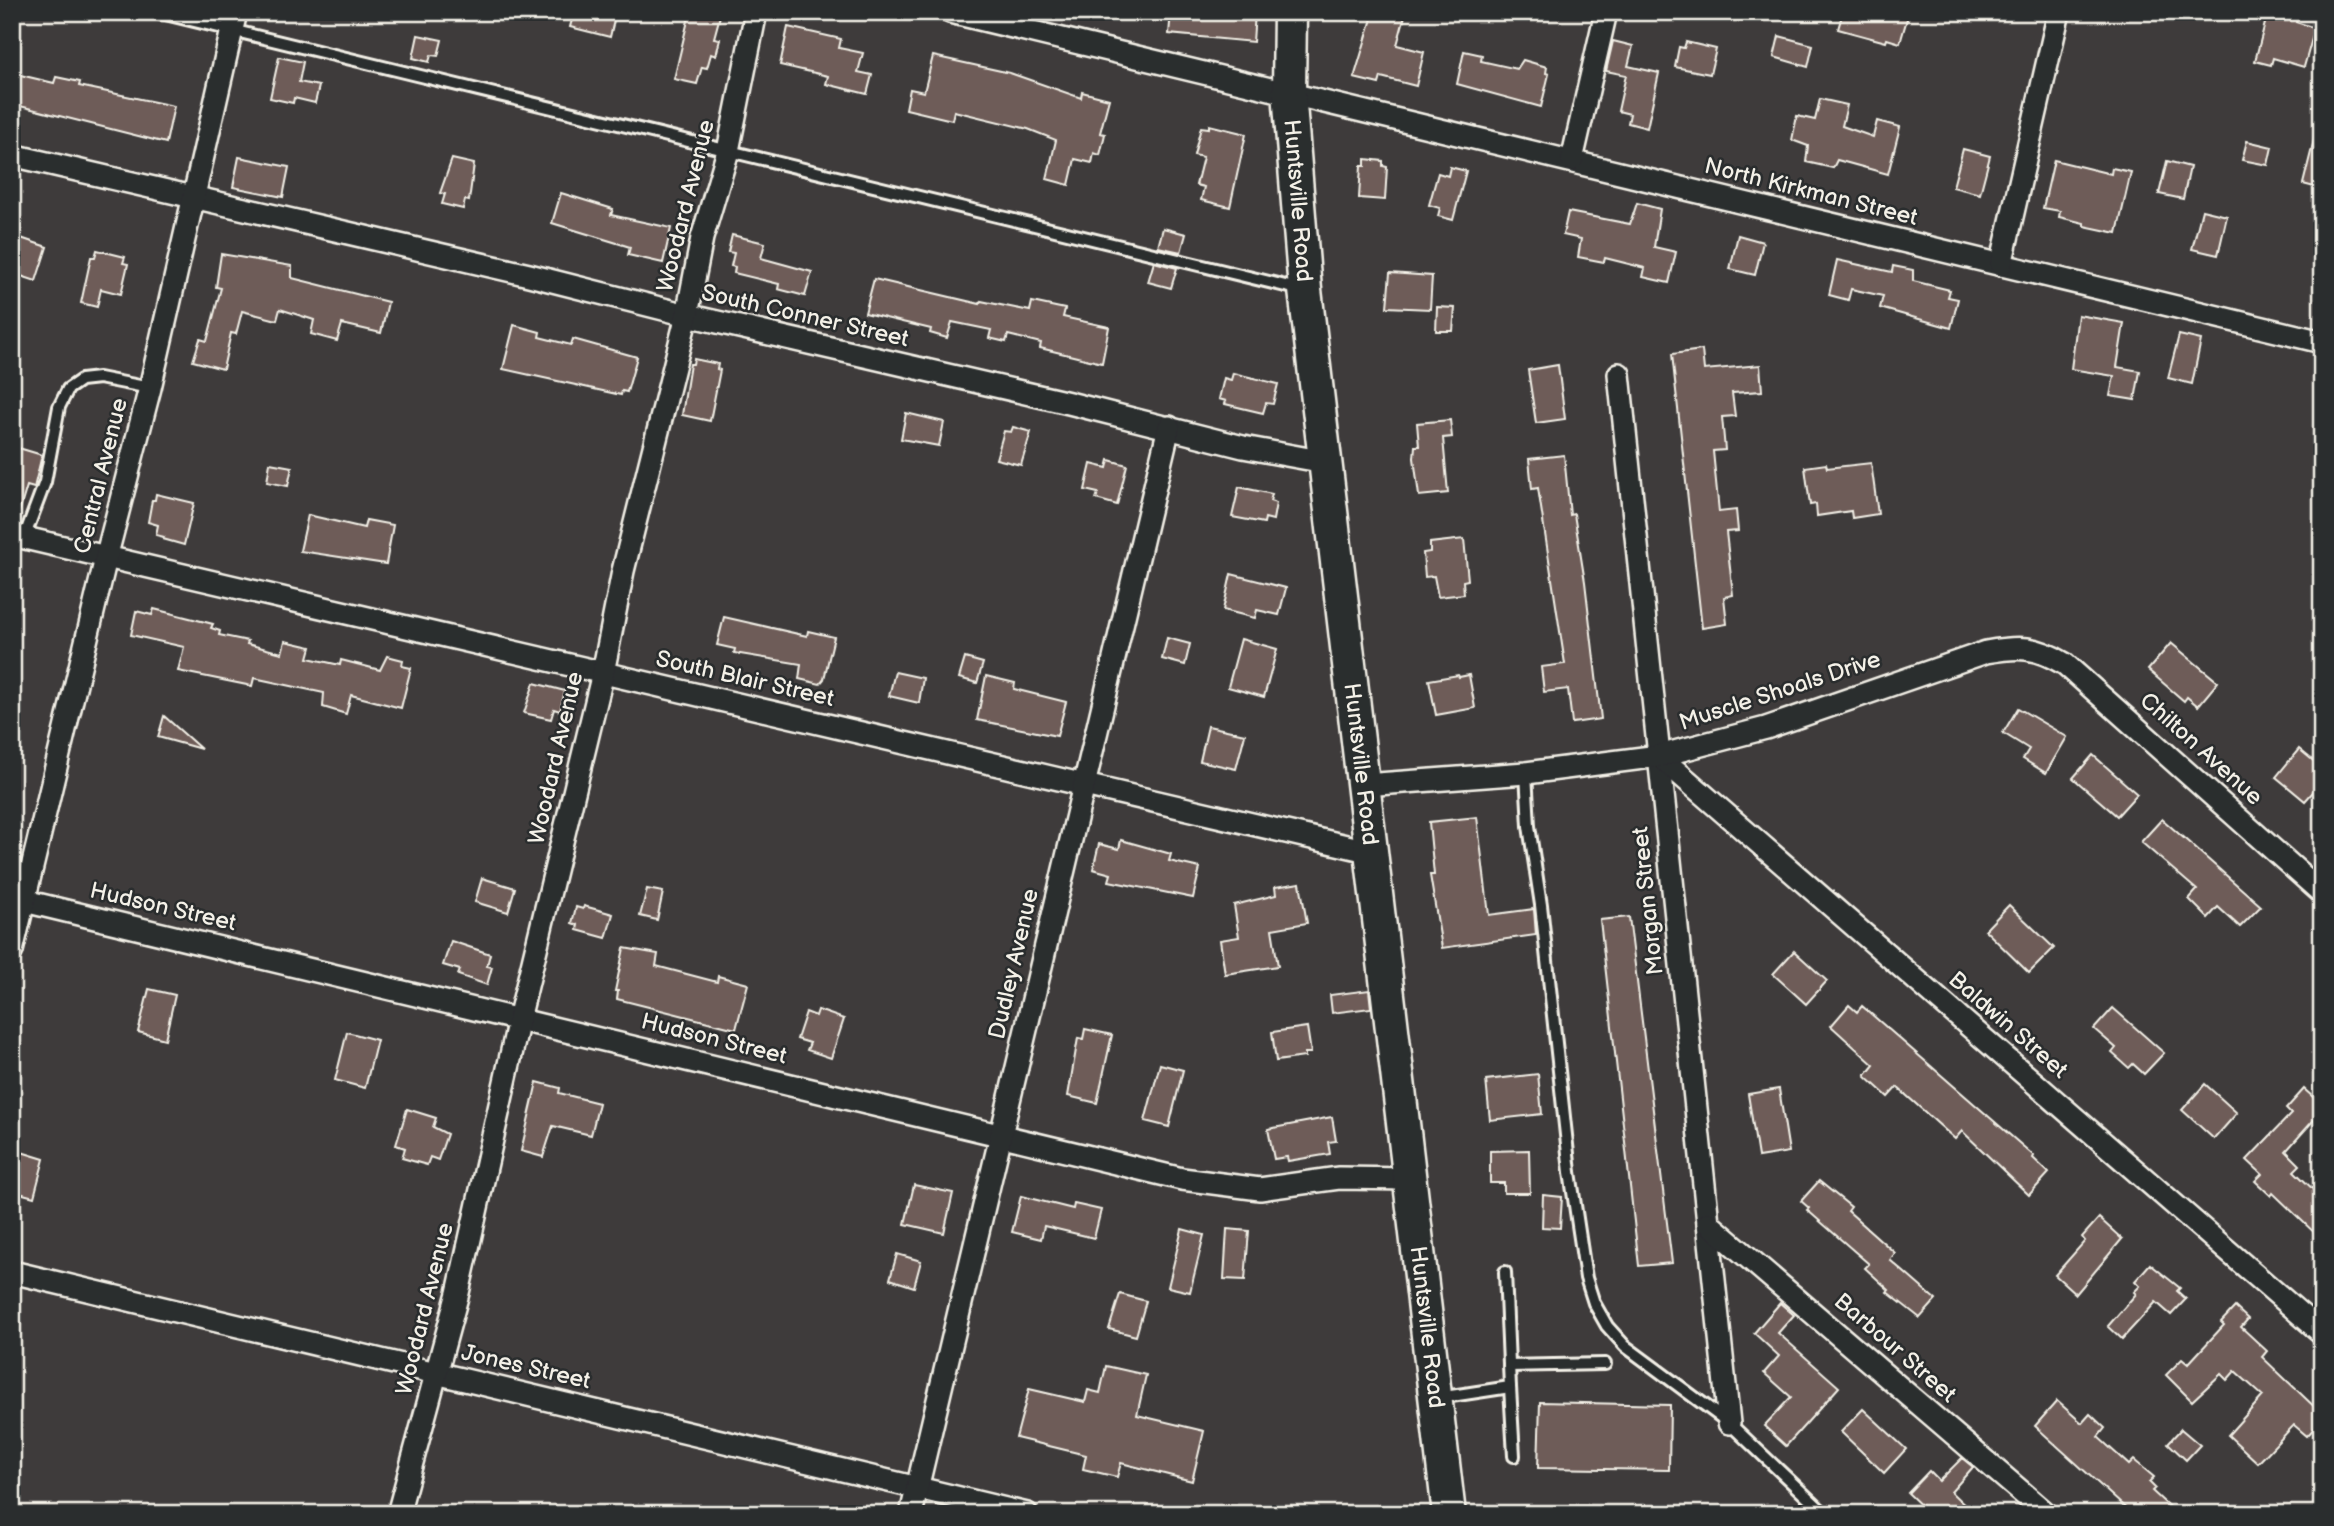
<svg xmlns="http://www.w3.org/2000/svg" width="2334" height="1526" font-family="'Balsamiq Sans',sans-serif">
  <style>
    .building { fill: #6e5c58; stroke: #f4f1e8; stroke-width: 2 }
    .lines { fill: none; stroke-linecap: round; stroke-linejoin: round }
    .lane-casing { stroke: #f4f1e8; stroke-width: 16 }
    .street-casing { stroke: #f4f1e8; stroke-width: 26 }
    .secondary-casing { stroke: #f4f1e8; stroke-width: 37 }
    .lane { stroke: #2a2d2e; stroke-width: 10 }
    .street { stroke: #2a2d2e; stroke-width: 21 }
    .secondary { stroke: #2a2d2e; stroke-width: 32 }
    .labels { text-anchor: middle; dominant-baseline: central; stroke-width: 5; stroke-linejoin: round; paint-order: stroke }
    .street-label { font-size: 23px; fill: #f4f1e8; stroke: #2a2d2e }
  </style>
  <rect width="100%" height="100%" fill="#3e3b3b"/>
  <filter id="ink" filterUnits="userSpaceOnUse"><feTurbulence type="fractalNoise" baseFrequency=".0143" numOctaves="2"/><feDisplacementMap in="SourceGraphic" scale="14" xChannelSelector="R" yChannelSelector="G"/><feConvolveMatrix kernelMatrix="1 2 1 2 8 2 1 2 1" color-interpolation-filters="sRGB"/></filter>
  <g filter="url(#ink)">
    <g class="building">
      <polygon points="574,12 616,12 610,37 570,27"/>
      <polygon points="690,12 721,12 714,38 720,39 716,56 711,54 707,68 702,67 697,84 674,79"/>
      <polygon points="1171,12 1255,12 1253,42 1169,34"/>
      <polygon points="1374,12 1406,12 1397,45 1424,52 1416,86 1381,77 1379,84 1354,78"/>
      <polygon points="1843,12 1909,12 1900,43 1887,39 1886,42 1838,29"/>
      <polygon points="2268,12 2297,18 2296,22 2315,28 2304,67 2273,58 2271,65 2255,61"/>
      <polygon points="788,27 841,39 839,48 863,53 858,72 872,75 867,94 826,84 828,76 780,65"/>
      <polygon points="418,35 442,40 438,56 431,55 429,62 413,58"/>
      <polygon points="1779,36 1813,45 1808,67 1774,57"/>
      <polygon points="1613,41 1633,46 1628,66 1659,73 1647,128 1628,123 1630,114 1618,111 1626,75 1606,71"/>
      <polygon points="1686,42 1716,49 1710,74 1675,67 1679,47 1684,48"/>
      <polygon points="1464,51 1482,55 1481,61 1517,69 1523,60 1547,67 1546,73 1549,74 1541,107 1457,84"/>
      <polygon points="933,56 1010,73 1081,98 1082,92 1109,99 1100,133 1105,134 1100,155 1094,153 1092,163 1075,159 1069,185 1047,179 1056,140 1028,129 954,111 952,120 906,109 910,89 924,92"/>
      <polygon points="279,57 303,62 299,82 319,86 315,103 294,98 293,103 270,98"/>
      <polygon points="12,73 54,83 56,77 80,82 79,86 174,106 166,143 12,104"/>
      <polygon points="1820,99 1847,105 1842,126 1873,137 1877,121 1900,127 1888,174 1837,160 1833,168 1806,162 1808,146 1792,140 1797,116 1815,120"/>
      <polygon points="1209,125 1246,134 1230,207 1201,200 1204,187 1196,185 1203,157 1194,155 1201,127 1209,128"/>
      <polygon points="2315,136 2322,136 2322,189 2303,184"/>
      <polygon points="2247,141 2272,147 2268,165 2242,160"/>
      <polygon points="1963,149 1990,156 1980,194 1953,187"/>
      <polygon points="239,157 289,167 283,197 233,187"/>
      <polygon points="452,159 474,164 469,201 465,200 463,209 442,204 445,194 440,193"/>
      <polygon points="1365,159 1383,161 1383,166 1387,167 1385,200 1359,198 1361,166 1365,166"/>
      <polygon points="2054,160 2111,174 2112,168 2131,172 2117,233 2084,226 2084,223 2059,217 2060,211 2043,208"/>
      <polygon points="2167,161 2190,167 2183,199 2159,194"/>
      <polygon points="1450,167 1466,171 1453,220 1438,216 1440,208 1429,205 1438,173 1448,176"/>
      <polygon points="561,193 613,209 611,215 671,228 663,263 628,255 630,247 552,223"/>
      <polygon points="1637,203 1660,209 1654,247 1676,252 1669,283 1643,277 1645,268 1605,258 1604,262 1578,257 1581,239 1563,235 1568,212 1630,224"/>
      <polygon points="2202,210 2227,216 2218,255 2192,249"/>
      <polygon points="1163,228 1186,234 1181,252 1158,247"/>
      <polygon points="12,235 47,247 36,281 12,273"/>
      <polygon points="732,235 765,243 761,258 812,272 805,296 778,289 779,284 734,273 735,267 731,266 734,253 728,252"/>
      <polygon points="1738,235 1763,242 1755,275 1730,269"/>
      <polygon points="97,250 125,257 123,263 128,264 121,294 101,289 97,307 81,303 91,257 95,257"/>
      <polygon points="221,254 292,266 292,278 388,302 381,333 342,324 337,341 311,334 314,320 280,309 277,320 242,311 236,334 231,333 223,369 193,361 200,339 207,341 221,288 216,287"/>
      <polygon points="1837,260 1892,272 1893,266 1913,270 1913,281 1950,290 1948,297 1958,299 1951,328 1880,308 1883,296 1851,289 1848,300 1829,295"/>
      <polygon points="1154,262 1177,268 1171,288 1148,282"/>
      <polygon points="1390,273 1432,276 1430,309 1387,307"/>
      <polygon points="874,279 980,304 981,301 1030,311 1032,302 1065,309 1063,317 1109,327 1102,363 1040,348 1041,343 1008,335 1006,342 989,338 991,330 952,322 947,338 930,333 931,329 865,313"/>
      <polygon points="1437,307 1455,308 1453,331 1436,331"/>
      <polygon points="2078,315 2124,323 2117,367 2140,371 2135,400 2110,396 2114,376 2071,369"/>
      <polygon points="514,325 540,332 539,337 571,345 573,339 637,357 627,392 622,391 621,395 503,369"/>
      <polygon points="2179,335 2201,340 2192,384 2168,378"/>
      <polygon points="1702,350 1704,370 1760,365 1762,391 1732,393 1735,416 1722,417 1725,450 1713,451 1719,512 1736,510 1738,531 1726,532 1733,595 1724,597 1727,624 1702,628 1672,354"/>
      <polygon points="694,359 718,364 717,369 720,370 710,421 682,415 690,364 693,364"/>
      <polygon points="1558,365 1565,419 1536,423 1528,370"/>
      <polygon points="1233,373 1278,384 1273,404 1266,403 1263,413 1225,404 1226,401 1219,399 1224,378 1231,380"/>
      <polygon points="906,413 944,422 939,446 901,439"/>
      <polygon points="1450,420 1452,437 1443,438 1448,493 1419,496 1414,458 1415,446 1419,446 1417,423"/>
      <polygon points="1013,427 1031,432 1021,465 996,459 1004,431 1011,432"/>
      <polygon points="12,446 42,455 34,488 27,486 17,519 12,518"/>
      <polygon points="1564,455 1570,515 1574,514 1585,582 1601,719 1572,723 1568,689 1544,692 1541,667 1565,664 1538,488 1532,489 1529,459"/>
      <polygon points="1109,460 1127,465 1117,505 1096,499 1098,493 1085,490 1091,464 1107,468"/>
      <polygon points="270,463 292,467 288,486 267,482"/>
      <polygon points="1871,463 1878,514 1852,518 1851,511 1817,516 1816,504 1810,505 1805,467 1826,464 1827,468"/>
      <polygon points="1239,487 1272,494 1270,501 1276,503 1273,520 1265,518 1264,523 1232,517"/>
      <polygon points="156,494 194,503 184,545 163,539 164,537 156,535 158,525 148,522 152,500 155,500"/>
      <polygon points="308,515 364,528 366,520 393,525 386,564 300,551"/>
      <polygon points="1464,539 1468,580 1463,581 1464,594 1438,597 1434,576 1425,577 1423,553 1430,552 1430,543"/>
      <polygon points="1231,574 1286,588 1279,615 1257,610 1255,618 1223,610"/>
      <polygon points="154,609 213,624 211,628 220,631 219,635 248,641 247,644 282,653 285,641 311,647 308,658 340,665 341,660 380,670 387,656 403,660 402,666 411,668 401,708 351,695 346,714 323,707 324,693 254,678 252,686 178,671 184,647 131,635 136,611 152,615"/>
      <polygon points="724,617 807,636 808,631 834,637 824,679 820,684 799,679 801,664 734,653 735,649 717,645"/>
      <polygon points="1167,638 1190,644 1185,665 1162,659"/>
      <polygon points="1241,639 1277,649 1264,697 1228,687"/>
      <polygon points="2171,643 2218,682 2198,706 2187,697 2184,701 2148,670"/>
      <polygon points="965,658 983,663 977,683 959,678"/>
      <polygon points="895,672 923,678 919,703 889,696"/>
      <polygon points="1458,675 1459,677 1469,675 1475,708 1436,715 1429,680"/>
      <polygon points="986,676 1015,683 1014,689 1066,702 1057,736 977,720"/>
      <polygon points="534,683 565,691 560,711 554,709 551,719 524,713"/>
      <polygon points="2018,708 2067,737 2046,773 2023,759 2029,749 2003,733"/>
      <polygon points="164,716 201,749 158,737"/>
      <polygon points="1208,726 1245,734 1236,769 1200,761"/>
      <polygon points="2299,749 2322,768 2322,782 2305,801 2276,777"/>
      <polygon points="2093,755 2137,794 2117,816 2073,778"/>
      <polygon points="1477,817 1489,915 1534,909 1536,935 1442,948 1430,875 1434,875 1429,822"/>
      <polygon points="2162,819 2261,906 2240,927 2218,907 2208,918 2189,899 2197,890 2141,842"/>
      <polygon points="1121,840 1171,854 1169,861 1200,868 1193,898 1109,881 1111,874 1093,869 1099,844 1119,849"/>
      <polygon points="482,878 515,888 508,912 475,902"/>
      <polygon points="1300,883 1307,923 1272,929 1278,966 1225,974 1220,940 1239,937 1234,905 1276,895 1275,887"/>
      <polygon points="647,889 663,892 657,920 640,916"/>
      <polygon points="2009,905 2054,948 2029,973 1985,930"/>
      <polygon points="584,906 613,914 606,938 577,930 578,925 572,923 576,907 583,909"/>
      <polygon points="1629,917 1672,1263 1639,1266 1600,920"/>
      <polygon points="451,941 490,954 487,966 492,967 487,985 458,975 460,970 443,965"/>
      <polygon points="624,948 658,954 656,966 717,982 718,976 748,984 736,1029 617,999 618,991 615,991"/>
      <polygon points="1794,951 1827,981 1806,1004 1773,974"/>
      <polygon points="149,989 175,995 165,1039 138,1032"/>
      <polygon points="1369,990 1371,1008 1332,1013 1330,995"/>
      <polygon points="1849,1005 1857,1012 1862,1006 2034,1156 2033,1158 2049,1173 2029,1195 1962,1131 1955,1139 1897,1087 1888,1097 1865,1076 1874,1065 1831,1026"/>
      <polygon points="2113,1008 2164,1053 2144,1074 2133,1064 2129,1068 2112,1053 2116,1048 2094,1029"/>
      <polygon points="818,1010 844,1019 831,1058 807,1050 810,1043 797,1039 806,1012 816,1016"/>
      <polygon points="1307,1027 1311,1053 1305,1053 1305,1057 1276,1061 1272,1032"/>
      <polygon points="1085,1029 1112,1035 1097,1103 1068,1096 1078,1038 1083,1039"/>
      <polygon points="347,1032 377,1040 365,1088 335,1080"/>
      <polygon points="1160,1064 1183,1070 1169,1127 1145,1121"/>
      <polygon points="1538,1074 1542,1114 1490,1120 1486,1080"/>
      <polygon points="537,1082 560,1088 559,1093 599,1103 591,1135 553,1126 543,1157 521,1151"/>
      <polygon points="2205,1084 2237,1113 2214,1139 2182,1110"/>
      <polygon points="1779,1089 1789,1152 1758,1157 1748,1094"/>
      <polygon points="2304,1089 2322,1105 2322,1111 2286,1151 2300,1165 2294,1171 2322,1198 2322,1240 2273,1193 2271,1196 2255,1181 2262,1174 2247,1160 2291,1114 2286,1109"/>
      <polygon points="407,1109 436,1118 433,1127 447,1134 438,1160 430,1157 427,1165 402,1158 405,1148 396,1145"/>
      <polygon points="1332,1117 1336,1141 1328,1142 1330,1154 1288,1161 1287,1157 1274,1159 1268,1129"/>
      <polygon points="1529,1150 1530,1193 1504,1193 1504,1183 1490,1183 1490,1151"/>
      <polygon points="18,1151 44,1159 34,1197 12,1191 12,1172"/>
      <polygon points="1819,1181 1851,1207 1848,1211 1895,1253 1890,1260 1936,1300 1920,1318 1887,1292 1889,1290 1865,1268 1869,1264 1807,1210 1809,1208 1801,1201"/>
      <polygon points="914,1185 953,1193 944,1233 905,1224"/>
      <polygon points="1543,1195 1562,1197 1560,1228 1542,1227"/>
      <polygon points="1021,1196 1073,1209 1074,1204 1101,1210 1094,1238 1044,1226 1041,1239 1012,1232"/>
      <polygon points="2099,1218 2122,1239 2076,1294 2055,1275 2085,1241 2082,1237"/>
      <polygon points="1182,1229 1204,1235 1190,1292 1168,1287"/>
      <polygon points="1227,1229 1249,1231 1245,1280 1224,1279"/>
      <polygon points="897,1254 921,1261 914,1287 890,1279"/>
      <polygon points="2150,1264 2180,1288 2177,1291 2186,1299 2171,1315 2156,1302 2122,1339 2108,1326 2136,1294 2134,1292 2140,1286 2135,1281"/>
      <polygon points="1120,1294 1146,1301 1136,1336 1109,1329"/>
      <polygon points="1780,1303 1794,1315 1778,1333 1839,1387 1786,1446 1764,1426 1791,1397 1764,1373 1779,1356 1754,1333"/>
      <polygon points="2235,1307 2248,1319 2241,1327 2267,1351 2262,1357 2322,1414 2322,1420 2307,1436 2294,1425 2258,1463 2228,1435 2263,1396 2235,1371 2227,1380 2221,1374 2192,1401 2166,1375 2182,1359 2188,1364 2224,1325 2221,1322"/>
      <polygon points="1106,1366 1146,1375 1137,1415 1204,1431 1192,1481 1121,1463 1117,1477 1083,1469 1086,1455 1016,1438 1029,1389 1085,1402 1088,1390 1100,1393"/>
      <polygon points="2057,1401 2082,1423 2090,1414 2105,1428 2098,1437 2129,1465 2134,1460 2154,1477 2149,1482 2155,1488 2152,1491 2177,1514 2132,1514 2035,1426"/>
      <polygon points="1540,1402 1670,1405 1669,1470 1538,1468"/>
      <polygon points="1863,1409 1906,1449 1884,1473 1841,1432"/>
      <polygon points="2181,1429 2200,1445 2186,1460 2168,1443"/>
      <polygon points="1962,1458 1973,1467 1951,1492 1974,1514 1930,1514 1908,1493 1929,1471 1939,1481"/>
    </g>
    <g class="lines">
      <g class="lane-casing">
        <g id="lane">
          <polyline points="157,12 1302,290"/>
          <polyline points="24,538 45,482 59,407 68,389 81,380 99,378 150,388"/>
          <polyline points="1526,773 1529,826 1541,905 1570,1172 1586,1278 1594,1303 1607,1326 1625,1346 1729,1423 1825,1514"/>
          <polyline points="1509,1366 1605,1364"/>
          <polyline points="1510,1387 1514,1456"/>
          <polyline points="1438,1398 1510,1387 1505,1272"/>
        </g>
      </g>
      <g class="street-casing">
        <g id="street">
          <polyline points="950,12 2322,342"/>
          <polyline points="12,155 529,275 687,315 1069,403 1243,447 1325,462"/>
          <polyline points="1572,160 1606,12"/>
          <polyline points="2001,265 2059,12"/>
          <polyline points="1619,374 1729,1423"/>
          <polyline points="12,535 1372,852"/>
          <polyline points="1659,756 2322,1333"/>
          <path d="M1364 785 1526 773 1659 756 1766 728 1986 652C2020 646 2035 646 2065 664L2322 893"/>
          <polyline points="12,898 1182,1179 1260,1189 1339,1178 1409,1179"/>
          <polyline points="12,951 106,558 150,388 236,12"/>
          <polyline points="1708,1223 2047,1514"/>
          <polyline points="12,1272 1027,1514"/>
          <polyline points="398,1514 458,1293 519,1019 603,673 623,571 687,315 702,238 728,151 756,12"/>
          <polyline points="911,1514 1169,427"/>
        </g>
      </g>
      <g class="secondary-casing">
        <g id="secondary">
          <path id="s1" d="M1290 12 1289 92 1305 290 1449 1514"/>
        </g>
      </g>
      <use href="#lane" class="lane"/>
      <use href="#street" class="street"/>
      <use href="#secondary" class="secondary"/>
    </g>
  </g>
  <g class="labels">
    <g class="street-label">
      <text transform="translate(1811 192) rotate(14)">North Kirkman Street</text>
      <text stroke="none"><textPath href="#s1" startOffset="189">Huntsville Road</textPath></text>
      <text transform="translate(686 206) rotate(-76)">Woodard Avenue</text>
      <text transform="translate(805 316) rotate(13)">South Conner Street</text>
      <text transform="translate(101 476) rotate(-76)">Central Avenue</text>
      <text transform="translate(745 679) rotate(13)">South Blair Street</text>
      <text transform="translate(1780 691) rotate(-18)">Muscle Shoals Drive</text>
      <text transform="translate(2201 749) rotate(42)">Chilton Avenue</text>
      <text transform="translate(556 758) rotate(-77)">Woodard Avenue</text>
      <text stroke="none"><textPath href="#s1" startOffset="756">Huntsville Road</textPath></text>
      <text transform="translate(1648 901) rotate(-96)">Morgan Street</text>
      <text transform="translate(163 907) rotate(13)">Hudson Street</text>
      <text transform="translate(1014 964) rotate(-77)">Dudley Avenue</text>
      <text transform="translate(2008 1025) rotate(41)">Baldwin Street</text>
      <text transform="translate(714 1039) rotate(14)">Hudson Street</text>
      <text transform="translate(425 1309) rotate(-76)">Woodard Avenue</text>
      <text stroke="none"><textPath href="#s1" startOffset="1323">Huntsville Road</textPath></text>
      <text transform="translate(1895 1348) rotate(41)">Barbour Street</text>
      <text transform="translate(526 1367) rotate(13)">Jones Street</text>
    </g>
  </g>
  <rect width="2334" height="1526" fill="none" stroke="#2a2d2e" stroke-width="42"/>
  <rect x="21" y="21" width="2292" height="1484" fill="none" stroke="#f4f1e8" stroke-width="2.5" filter="url(#ink)"/>
</svg>
